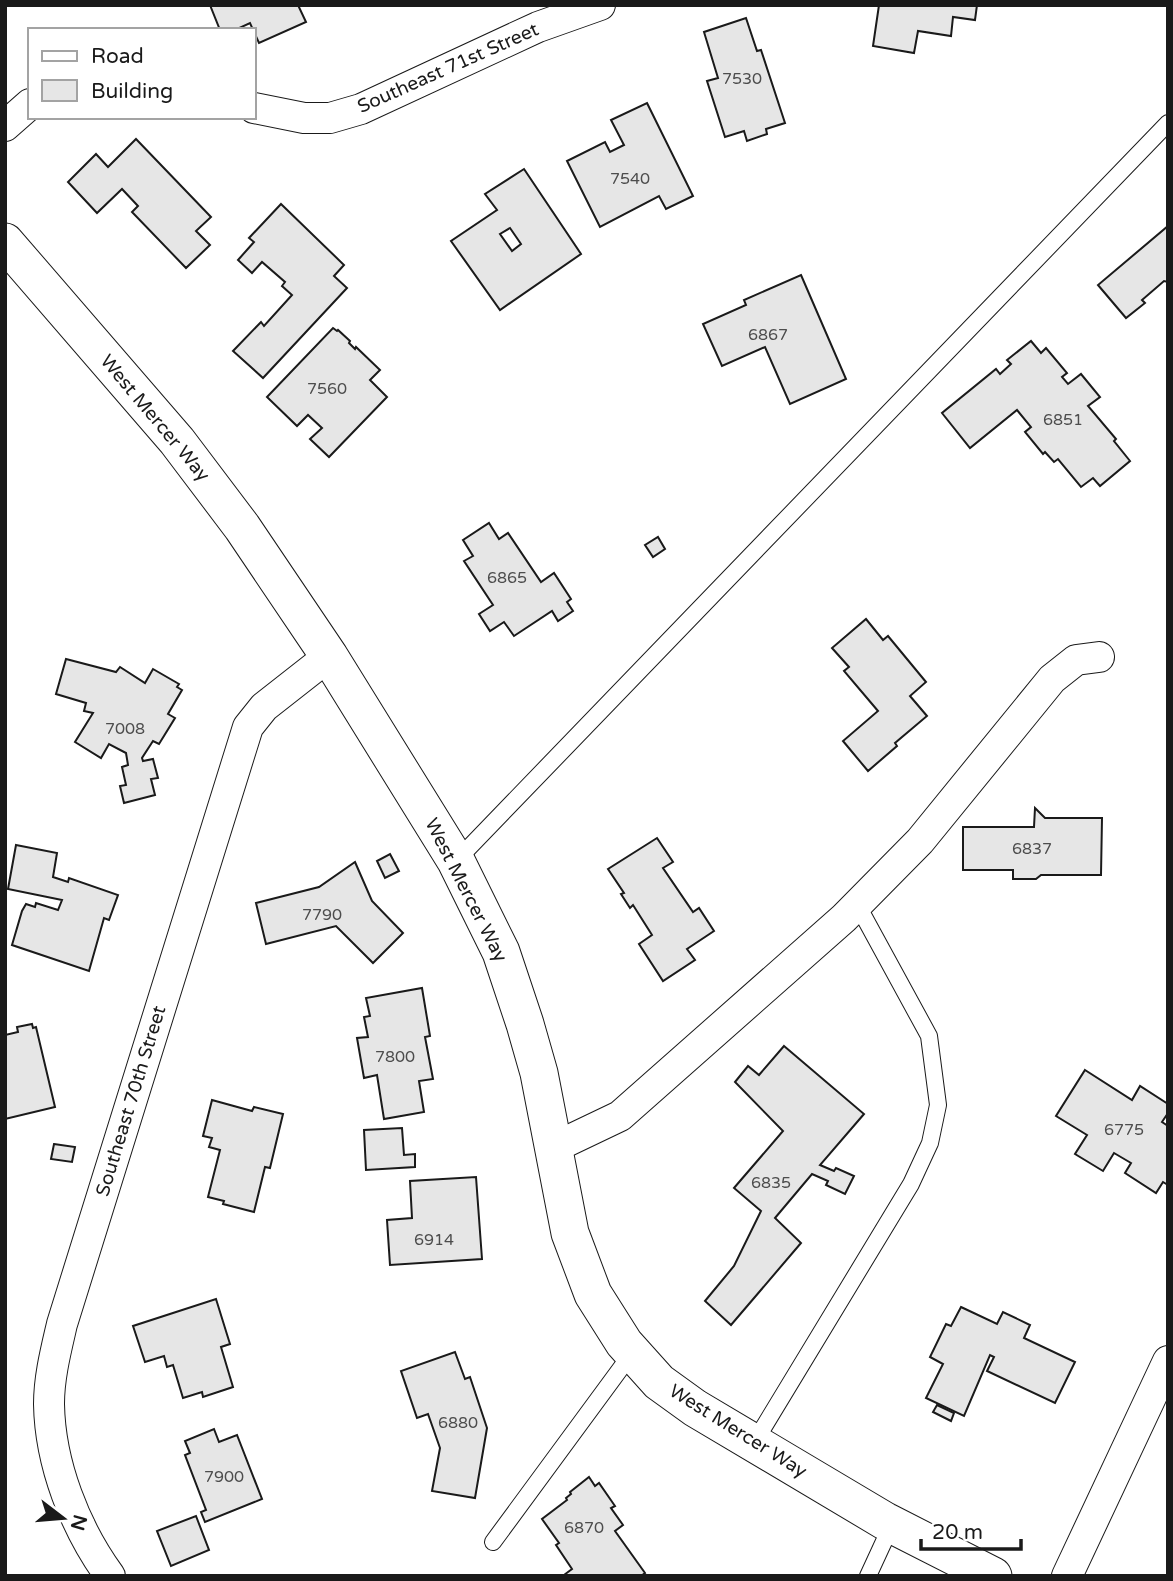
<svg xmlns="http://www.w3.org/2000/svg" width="1173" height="1581" font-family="'Varela Round',sans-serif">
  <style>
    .building { fill: #e6e6e6; stroke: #1a1a1a; stroke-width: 2; fill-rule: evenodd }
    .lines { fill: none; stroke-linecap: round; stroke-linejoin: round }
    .service-casing { stroke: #1a1a1a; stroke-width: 18 }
    .minor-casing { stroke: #1a1a1a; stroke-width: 32 }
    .tertiary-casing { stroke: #1a1a1a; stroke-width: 39 }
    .service { stroke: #fff; stroke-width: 16 }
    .minor { stroke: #fff; stroke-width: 30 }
    .tertiary { stroke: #fff; stroke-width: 37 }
    .labels { text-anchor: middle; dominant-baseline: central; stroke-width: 5; stroke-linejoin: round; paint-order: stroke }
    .number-label { font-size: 16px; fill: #4d4d4d }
    .street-label { font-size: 19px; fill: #1a1a1a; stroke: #fff }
  </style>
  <rect width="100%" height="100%" fill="#fff"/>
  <g class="building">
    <polygon points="210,5 298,5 306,22 259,43 250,23 235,30 220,30"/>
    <polygon points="879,5 977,5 975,20 953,17 951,36 918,31 914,53 873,46"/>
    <polygon points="746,18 757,51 761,50 785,123 766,129 767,134 747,141 744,131 725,137 707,81 718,78 704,32"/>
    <polygon points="647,103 693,196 666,209 659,196 600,227 567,161 605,142 610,152 624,145 611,120"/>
    <polygon points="136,139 211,217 196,231 210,245 186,268 132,212 138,206 122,189 97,213 68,182 96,154 108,167"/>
    <path d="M524 169 581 254 500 310 451 241 497 210 485 194ZM510 228 521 244 512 251 500 234Z"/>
    <polygon points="281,204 344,265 334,276 347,288 263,378 233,351 261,322 264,326 292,295 282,286 285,282 262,262 252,273 238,260 254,242 249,238"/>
    <polygon points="1168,226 1168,282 1164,281 1142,300 1145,303 1126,318 1098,285"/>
    <polygon points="801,275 846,379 790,404 765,347 722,366 703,324 746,305 744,300"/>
    <polygon points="333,328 337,331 338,330 350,341 349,343 355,349 356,347 380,370 370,380 387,397 329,457 310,439 322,428 308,415 297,426 267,397"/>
    <polygon points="1031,341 1041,353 1046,348 1067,373 1062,377 1068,384 1081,374 1100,397 1088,406 1116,439 1114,441 1130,461 1100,486 1093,478 1081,487 1058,459 1054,462 1045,452 1043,454 1025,432 1031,427 1017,410 970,448 942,413 996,369 1000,374 1011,364 1007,360"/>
    <polygon points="489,523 499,539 508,533 541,582 554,573 571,599 567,602 573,611 558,621 552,611 514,636 504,622 490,631 479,614 493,605 464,561 473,556 463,540"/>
    <polygon points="658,537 665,549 653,557 645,545"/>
    <polygon points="866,619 883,640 888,636 926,682 910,696 927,716 895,743 897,746 868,771 843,741 878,711 844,671 849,667 832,648"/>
    <polygon points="66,659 116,672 120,667 145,683 153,669 179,684 177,687 182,690 168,714 175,718 159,744 153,741 142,758 143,761 153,759 158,778 151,779 155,795 124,803 120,786 126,785 122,767 128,765 126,753 109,744 101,758 75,742 93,713 84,711 86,703 56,694"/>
    <polygon points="1035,808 1045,818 1102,818 1101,875 1041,875 1036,879 1013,879 1013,870 963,870 963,827 1034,827"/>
    <polygon points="657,838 673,862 663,868 693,912 699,908 714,931 687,949 695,960 663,981 639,944 652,935 633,905 630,908 621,894 624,893 608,869"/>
    <polygon points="16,845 57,853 53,877 68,882 69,878 118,895 109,920 104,918 89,971 12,945 22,911 26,904 35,907 36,903 58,910 62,900 8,889"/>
    <polygon points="390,854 399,871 385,878 377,861"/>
    <polygon points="355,862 372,901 403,933 373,963 336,926 266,944 256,903 319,887"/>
    <polygon points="422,988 430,1036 425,1037 433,1079 419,1081 424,1112 384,1119 377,1075 364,1078 357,1038 368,1037 364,1017 370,1016 366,998"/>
    <polygon points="32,1024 33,1028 36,1027 55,1107 5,1119 5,1035 18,1032 17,1027"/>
    <polygon points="784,1046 864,1114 820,1165 834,1171 836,1168 854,1176 845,1194 826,1185 828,1181 812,1174 775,1218 801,1243 731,1325 705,1301 734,1266 761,1211 734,1188 783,1131 735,1082 748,1066 759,1075"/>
    <polygon points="1085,1070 1132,1100 1140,1086 1168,1104 1168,1113 1162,1122 1168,1126 1168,1185 1163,1182 1156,1193 1125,1173 1131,1163 1114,1153 1103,1171 1075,1154 1087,1135 1056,1116"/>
    <polygon points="212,1100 252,1111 254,1107 283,1114 270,1168 265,1167 254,1212 223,1204 224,1201 208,1197 220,1150 209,1147 212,1138 203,1136"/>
    <polygon points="402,1128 404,1155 415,1154 415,1167 366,1170 364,1130"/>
    <polygon points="54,1144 75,1147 72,1162 51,1159"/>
    <polygon points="476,1177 482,1259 390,1265 387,1220 412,1218 410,1181"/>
    <polygon points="216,1299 230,1344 221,1347 233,1387 203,1397 202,1392 183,1398 173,1365 167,1367 164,1356 145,1362 133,1326"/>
    <polygon points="961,1307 997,1324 1003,1312 1030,1325 1024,1338 1075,1362 1055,1403 987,1371 994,1357 990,1355 964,1416 926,1398 943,1364 930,1357 946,1324 951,1326"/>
    <polygon points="455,1352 465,1379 470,1377 487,1428 475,1498 432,1491 440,1448 428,1414 417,1418 401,1371"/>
    <polygon points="937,1405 954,1413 951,1421 933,1412"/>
    <polygon points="214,1429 219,1442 237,1435 262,1499 205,1522 201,1512 206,1510 185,1455 190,1453 185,1441"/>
    <polygon points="589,1477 595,1486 599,1483 615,1506 611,1508 623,1525 615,1531 645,1573 641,1576 564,1575 572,1569 556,1545 559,1543 542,1519 567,1500 566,1498 571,1494 570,1492"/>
    <polygon points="196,1516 209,1550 171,1566 157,1531"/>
  </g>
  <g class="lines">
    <g class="service-casing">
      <g id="service">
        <polyline points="456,861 1168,123"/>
        <polyline points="754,1443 911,1184 930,1143 938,1105 929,1036 857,904"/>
        <polyline points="493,1542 632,1353"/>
        <polyline points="868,1576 892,1524"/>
      </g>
    </g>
    <g class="minor-casing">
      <g id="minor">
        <polyline points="254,108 304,118 330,118 361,109 538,27 600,5"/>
        <polyline points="5,126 30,104"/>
        <polyline points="553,1148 620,1116 844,918 920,841 1052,679 1076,660 1099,657"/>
        <path d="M110 1576C75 1528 50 1464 49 1404 49 1377 56 1350 62 1324L248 727 264 707 329 656"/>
        <polyline points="1067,1576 1168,1361"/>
      </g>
    </g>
    <g class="tertiary-casing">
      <polyline id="tertiary" points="5,242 177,441 242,527 329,656 456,861 501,952 525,1024 539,1073 570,1233 593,1294 624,1343 659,1382 695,1408 885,1521 993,1576"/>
    </g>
    <use href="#service" class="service"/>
    <use href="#minor" class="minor"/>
    <use href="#tertiary" class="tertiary"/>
  </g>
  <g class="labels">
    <g class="number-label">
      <text x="742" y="79">7530</text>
      <text x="630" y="179">7540</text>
      <text x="768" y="335">6867</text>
      <text x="327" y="389">7560</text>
      <text x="1063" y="420">6851</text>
      <text x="507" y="578">6865</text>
      <text x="125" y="729">7008</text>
      <text x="1032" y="849">6837</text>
      <text x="322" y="915">7790</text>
      <text x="395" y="1057">7800</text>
      <text x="1124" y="1130">6775</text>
      <text x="771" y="1183">6835</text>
      <text x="434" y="1240">6914</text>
      <text x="458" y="1423">6880</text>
      <text x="224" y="1477">7900</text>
      <text x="584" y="1528">6870</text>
    </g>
    <g class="street-label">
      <text transform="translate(448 68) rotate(-24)">Southeast 71st Street</text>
      <text transform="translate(155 418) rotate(50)">West Mercer Way</text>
      <text transform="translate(466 890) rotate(63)">West Mercer Way</text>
      <text transform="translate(131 1101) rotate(-73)">Southeast 70th Street</text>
      <text transform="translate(738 1431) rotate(32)">West Mercer Way</text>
    </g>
  </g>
  <rect width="1173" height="1581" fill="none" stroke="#1a1a1a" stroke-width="14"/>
  <rect x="28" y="28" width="228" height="91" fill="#ffffff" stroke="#a3a3a3" stroke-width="2"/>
  <rect x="42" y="51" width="35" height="10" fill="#ffffff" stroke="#a3a3a3" stroke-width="2"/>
  <text x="91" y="63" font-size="21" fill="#1a1a1a">Road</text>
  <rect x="42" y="80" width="35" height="21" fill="#e6e6e6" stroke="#a3a3a3" stroke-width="2"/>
  <text x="91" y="98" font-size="21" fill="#1a1a1a">Building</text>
  <g transform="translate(63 1518) rotate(106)" stroke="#ffffff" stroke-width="5" paint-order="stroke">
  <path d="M0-5L12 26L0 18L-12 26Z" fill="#1a1a1a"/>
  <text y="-10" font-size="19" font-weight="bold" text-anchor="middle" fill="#1a1a1a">N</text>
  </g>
  <path d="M921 1539v10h100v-10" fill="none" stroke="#1a1a1a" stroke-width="3.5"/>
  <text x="932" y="1539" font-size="21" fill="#1a1a1a" stroke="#ffffff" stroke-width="5" paint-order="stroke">20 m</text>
</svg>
